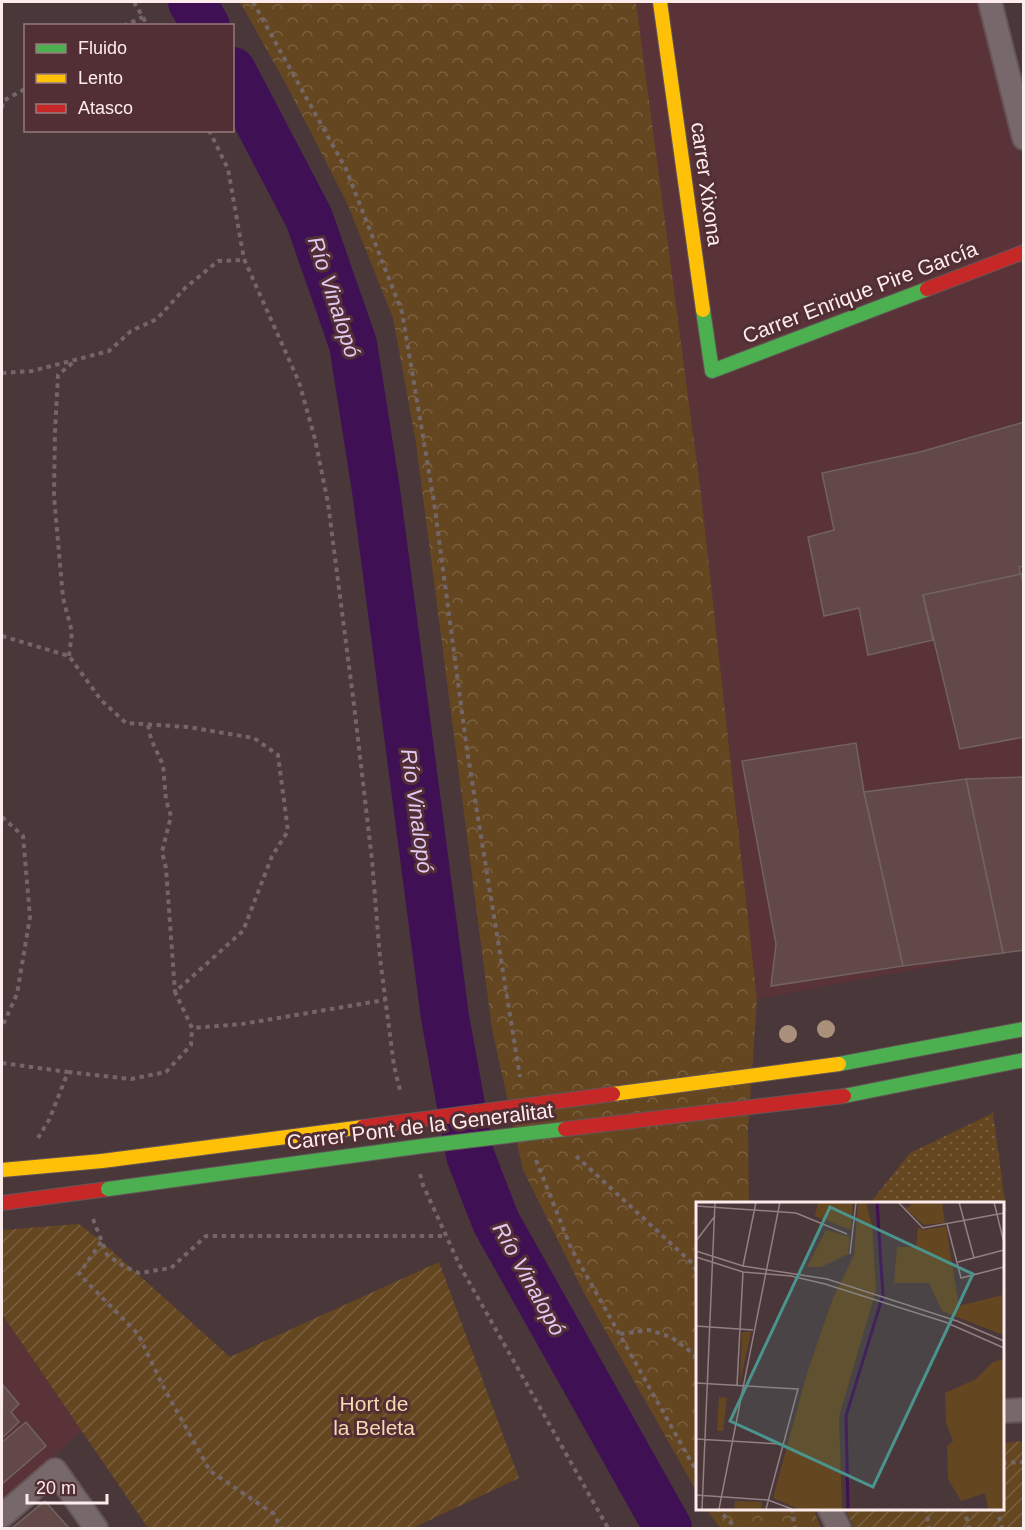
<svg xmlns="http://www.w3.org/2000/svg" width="1025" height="1530" font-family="Arial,sans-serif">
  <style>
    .built { fill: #593338 }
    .grass { fill: url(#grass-dots) }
    .forest { fill: url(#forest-crowns) }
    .garden { fill: url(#garden-furrows) }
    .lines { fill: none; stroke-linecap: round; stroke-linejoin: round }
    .river { stroke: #3f1054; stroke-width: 48 }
    .building { fill: #624948; stroke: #726262; stroke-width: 1.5 }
    .street-casing { stroke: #655557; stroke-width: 26 }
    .fast-casing { stroke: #655557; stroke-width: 16 }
    .slow-casing { stroke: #655557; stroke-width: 16 }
    .jam-casing { stroke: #655557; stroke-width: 16 }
    .path { stroke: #746668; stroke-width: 4; stroke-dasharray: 4.5 4.5; stroke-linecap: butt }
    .street { stroke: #77696b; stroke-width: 22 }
    .fast { stroke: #4caf50; stroke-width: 14 }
    .slow { stroke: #ffc107; stroke-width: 14 }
    .jam { stroke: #c62828; stroke-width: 14 }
    .fast-bridge-casing { stroke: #655557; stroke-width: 16; stroke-linecap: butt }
    .slow-bridge-casing { stroke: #655557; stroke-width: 16; stroke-linecap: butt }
    .jam-bridge-casing { stroke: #655557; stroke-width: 16; stroke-linecap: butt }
    .fast-bridge { stroke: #4caf50; stroke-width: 14 }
    .slow-bridge { stroke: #ffc107; stroke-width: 14 }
    .jam-bridge { stroke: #c62828; stroke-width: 14 }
    .tree { fill: #aa907b }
    .labels { text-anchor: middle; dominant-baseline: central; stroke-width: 6; stroke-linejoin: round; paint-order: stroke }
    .street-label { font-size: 21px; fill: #feeced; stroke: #522f34 }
    .park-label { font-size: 21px; fill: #f9d8b1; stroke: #522f34 }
    .water-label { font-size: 22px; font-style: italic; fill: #e2c9f3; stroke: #522f34 }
    .inset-river { fill: none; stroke: #3f1054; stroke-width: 3 }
    .inset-road { fill: none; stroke: #927f82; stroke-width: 1.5 }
    .view { fill: #4b948e; fill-opacity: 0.15; stroke: #4b948e; stroke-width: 3 }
    .inset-edge { fill: none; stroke: #feeced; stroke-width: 3 }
  </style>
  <defs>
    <pattern id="grass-dots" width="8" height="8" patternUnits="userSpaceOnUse" patternTransform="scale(1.5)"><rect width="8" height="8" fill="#644620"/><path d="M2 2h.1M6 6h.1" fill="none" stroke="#7b6141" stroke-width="1.8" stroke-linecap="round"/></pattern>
    <pattern id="forest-crowns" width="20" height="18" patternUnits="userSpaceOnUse" patternTransform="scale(1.5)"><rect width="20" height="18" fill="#644620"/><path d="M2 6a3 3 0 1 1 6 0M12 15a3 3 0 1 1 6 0" fill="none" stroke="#7b6141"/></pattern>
    <pattern id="garden-furrows" width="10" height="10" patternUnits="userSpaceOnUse" patternTransform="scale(1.5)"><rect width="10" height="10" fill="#644620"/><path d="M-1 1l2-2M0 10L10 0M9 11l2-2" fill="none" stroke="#7b6141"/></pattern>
  </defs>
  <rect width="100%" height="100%" fill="#4a373a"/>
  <g class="built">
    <polygon points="636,2 983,2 1024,171 1023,949 757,999 701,494"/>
    <polygon points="2,1314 82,1431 2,1500"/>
  </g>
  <polygon class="grass" points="993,1113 1006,1209 1003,1222 1002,1203 870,1203 910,1153"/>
  <g class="forest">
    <polygon points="240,2 636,2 701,494 757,999 748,1129 749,1203 698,1203 698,1494 584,1293 523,1170 492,1029 416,443 393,318 347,203 286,84"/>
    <polygon points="705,1508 813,1508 821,1528 720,1528"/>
  </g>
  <g class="garden">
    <polygon points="79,1224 101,1241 230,1357 439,1262 519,1478 413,1528 148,1528 2,1314 2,1230"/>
    <polygon points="1023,1441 1023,1528 854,1528 845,1508 1002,1508 1003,1443"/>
  </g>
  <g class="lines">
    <g class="river">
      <polyline points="192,2 206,26"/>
      <polyline points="232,71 309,218 353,344 376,490 445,1017 470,1155 496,1222 668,1528"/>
    </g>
  </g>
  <g class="building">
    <polygon points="1024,422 1024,566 1019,567 1021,574 923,595 933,640 868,655 859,608 824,616 808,537 834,530 822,473 920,452"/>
    <polygon points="1021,574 1024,586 1024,737 960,749 923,595"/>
    <polygon points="856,743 864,792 903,966 771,986 776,944 742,761"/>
    <polygon points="1024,777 1024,950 1003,953 966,779"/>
    <polygon points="966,779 1003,953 903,966 864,792"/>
    <polygon points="3,1385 19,1404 11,1412 19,1422 2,1438"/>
    <polygon points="26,1422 46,1446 2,1484 2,1442"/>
    <polygon points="45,1501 69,1528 12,1528"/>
  </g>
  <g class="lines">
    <g class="street-casing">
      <g id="street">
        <polyline points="990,2 1024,138"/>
        <polyline points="1002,1411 1024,1410"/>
        <polyline points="829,1508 839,1528"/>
        <polyline points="2,1516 55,1470 96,1528"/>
      </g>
    </g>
    <g class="fast-casing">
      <g id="fast">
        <polyline points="703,310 712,371 927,289"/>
        <polyline points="839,1064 1024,1029"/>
        <polyline points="844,1096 1024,1060"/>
      </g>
    </g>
    <g class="slow-casing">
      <g id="slow">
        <polyline points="660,2 703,310"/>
        <polyline points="2,1170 102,1161"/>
      </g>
    </g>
    <g class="jam-casing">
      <g id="jam">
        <polyline points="927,289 1024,252"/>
        <polyline points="2,1203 108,1189"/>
      </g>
    </g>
    <g class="path">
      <polyline points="134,2 148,26"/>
      <polyline points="253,2 346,169 402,312 434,502 467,750 520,1077"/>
      <polyline points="123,26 143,17"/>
      <polyline points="2,108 3,101 23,90 26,85"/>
      <polyline points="209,130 228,169 244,259 299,382 315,439 328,503 354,705 372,860 380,958 394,1066 401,1094"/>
      <polyline points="2,373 32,371 109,351 131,331 157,319 185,288 218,261 244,260"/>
      <polyline points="2,636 69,656 101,700 126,723 188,727 254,738 278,755 288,831 272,856 243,931 175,992 192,1028 242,1024 385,1000"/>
      <polyline points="69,656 72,632 63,598 54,496 55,431 58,375 76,360"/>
      <polyline points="148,725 151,739 163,765 166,800 171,816 162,852 166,868 175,992"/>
      <polyline points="2,817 23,836 30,917 17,994 2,1027"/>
      <polyline points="2,1063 68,1072 49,1120 38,1138"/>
      <polyline points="68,1072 131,1079 166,1072 191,1045 192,1028"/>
      <polyline points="576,1156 692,1263 698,1274"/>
      <polyline points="536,1160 571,1248 698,1474"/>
      <polyline points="420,1174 423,1185 460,1266 608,1528"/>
      <polyline points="93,1219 107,1255 125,1267 139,1273 171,1268 206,1236 446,1236"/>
      <polyline points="101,1242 79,1274 138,1334 164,1388 210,1471 274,1514 281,1528"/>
      <polyline points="620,1334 649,1330 671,1337 698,1357"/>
      <polyline points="1002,1463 1024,1462"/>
      <polyline points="717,1508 736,1528"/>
      <polyline points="792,1508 795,1528"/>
      <polyline points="926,1508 929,1528"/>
      <polyline points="964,1508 969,1528"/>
      <polyline points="997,1508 1002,1528"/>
    </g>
    <use href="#street" class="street"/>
    <use href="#fast" class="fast"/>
    <use href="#slow" class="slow"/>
    <use href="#jam" class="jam"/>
    <g class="fast-bridge-casing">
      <polyline id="fast-bridge" points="108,1189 423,1146 565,1129"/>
    </g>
    <g class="slow-bridge-casing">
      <g id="slow-bridge">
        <polyline points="613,1094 839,1064"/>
        <polyline points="102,1161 363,1127"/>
      </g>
    </g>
    <g class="jam-bridge-casing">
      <g id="jam-bridge">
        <polyline points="363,1127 613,1094"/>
        <polyline points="565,1129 844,1096"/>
      </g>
    </g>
    <use href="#fast-bridge" class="fast-bridge"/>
    <use href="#slow-bridge" class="slow-bridge"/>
    <use href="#jam-bridge" class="jam-bridge"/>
  </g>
  <g class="tree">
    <circle cx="826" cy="1029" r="9"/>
    <circle cx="788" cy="1034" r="9"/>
  </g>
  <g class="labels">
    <g class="street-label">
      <text transform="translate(707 184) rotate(82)">carrer Xixona</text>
      <text transform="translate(860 292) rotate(-21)">Carrer Enrique Pire García</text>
      <text transform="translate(420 1126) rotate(-7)">Carrer Pont de la Generalitat</text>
    </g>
    <g class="park-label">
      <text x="374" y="1403">Hort de<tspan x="374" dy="24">la Beleta</tspan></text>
    </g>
    <g class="water-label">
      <text transform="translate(334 297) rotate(72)">Río Vinalopó</text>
      <text transform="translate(417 811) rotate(82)">Río Vinalopó</text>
      <text transform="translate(529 1279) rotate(61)">Río Vinalopó</text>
    </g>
  </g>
  <g transform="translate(696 1202)">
    <rect width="308" height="308" fill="#4a373a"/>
    <path d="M130 28 154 35 152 52 125 65H111Z" fill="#644620"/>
    <path d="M162 0H170L176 23 180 88 143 215 146 307H103L77 296 111 171 137 96 158 53ZM46 130H55L44 181ZM307 157V307H292L289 291 265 299 252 277 251 244 257 239 250 221 249 191 280 177 297 160ZM23 195 31 196 27 229H21ZM39 299 66 300 65 307H38Z" fill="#644620"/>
    <path d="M122 0H157L155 28 119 14ZM213 0H246L249 21 228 23 209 6 215 4ZM250 24 263 104 306 93 307 133 246 109 233 81H198L201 45H220L222 25 227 28Z" fill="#644620"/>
    <path class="inset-river" d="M152 307 150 214 187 93 181 0"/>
    <path class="inset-road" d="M202 0 227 26 308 11M263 0 278 56M298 0 308 41M0 4 100 11 151 32M251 22 265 76 308 65M0 39 19 14M0 49 47 64 131 77 261 119 308 139M154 52 160 0M0 55 47 70 95 74 129 82 249 120 308 146M262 60 308 48M47 64 60 0M0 124 57 128M0 181 102 187 70 307M41 183 47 70M0 237 85 242M0 293 72 298 96 307M6 307 19 0M23 307 84 0"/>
    <path class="view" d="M134 5 277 72 177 285 34 219Z"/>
    <rect width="308" height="308" class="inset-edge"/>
  </g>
  <rect width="1025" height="1530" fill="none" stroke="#feeced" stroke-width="6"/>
  <rect x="24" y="24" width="210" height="108" fill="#522f34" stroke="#977b7e" stroke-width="1.5"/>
  <rect x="36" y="44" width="30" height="9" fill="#4caf50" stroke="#977b7e" stroke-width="1.5"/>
  <text x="78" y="54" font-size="18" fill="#feeced">Fluido</text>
  <rect x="36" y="74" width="30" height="9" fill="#ffc107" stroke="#977b7e" stroke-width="1.5"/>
  <text x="78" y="84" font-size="18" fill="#feeced">Lento</text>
  <rect x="36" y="104" width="30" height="9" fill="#c62828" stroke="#977b7e" stroke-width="1.5"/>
  <text x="78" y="114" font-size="18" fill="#feeced">Atasco</text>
  <path d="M27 1494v9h80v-9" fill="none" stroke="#feeced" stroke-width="3"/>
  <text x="36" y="1494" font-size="18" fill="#feeced" stroke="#522f34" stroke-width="4.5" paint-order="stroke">20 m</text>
</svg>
